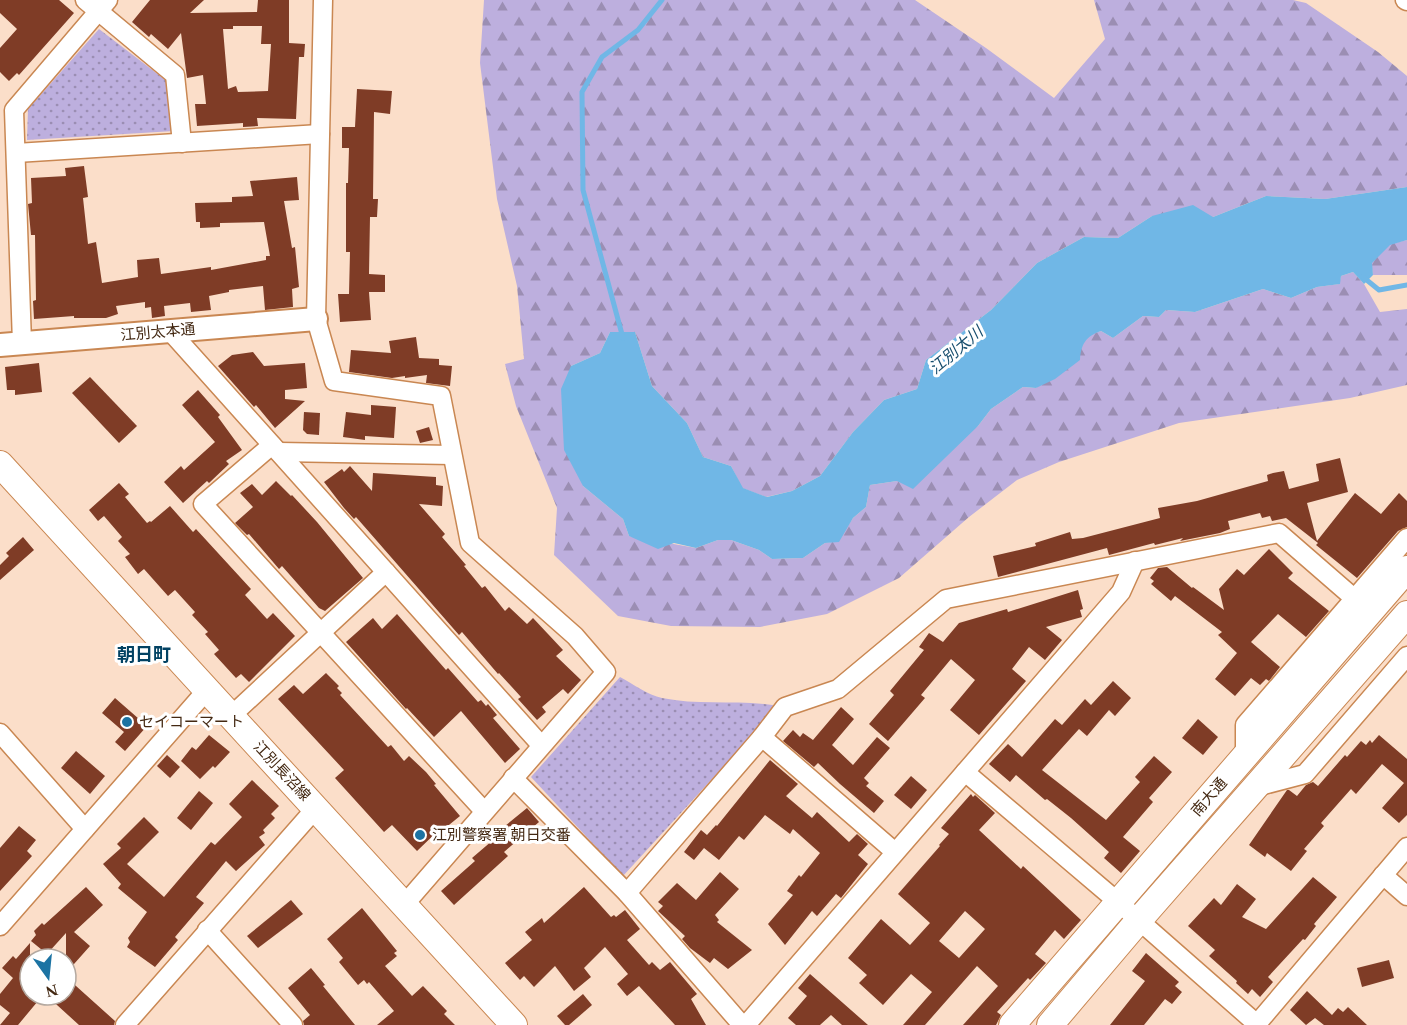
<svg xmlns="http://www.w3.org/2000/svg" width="1407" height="1025" font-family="'Times New Roman','Noto Sans JP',serif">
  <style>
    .forest { fill: url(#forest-firs) }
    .park { fill: url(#park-dots) }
    .water { fill: #70b7e6 }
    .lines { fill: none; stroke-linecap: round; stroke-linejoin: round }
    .stream { stroke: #70b7e6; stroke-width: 5 }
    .building { fill: #7f3c26; fill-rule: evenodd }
    .minor-casing { stroke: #c98752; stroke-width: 21 }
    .tertiary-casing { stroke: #c98752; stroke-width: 26 }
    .secondary-casing { stroke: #c98752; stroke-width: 28 }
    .minor { stroke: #fff; stroke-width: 18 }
    .tertiary { stroke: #fff; stroke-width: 22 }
    .secondary { stroke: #fff; stroke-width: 26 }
    .poi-dot { fill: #1c73a3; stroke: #fff; stroke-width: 2 }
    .labels { text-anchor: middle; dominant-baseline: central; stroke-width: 6; stroke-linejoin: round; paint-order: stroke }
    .street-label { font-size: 15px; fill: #432812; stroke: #fff }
    .poi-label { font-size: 15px; fill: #432812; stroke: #fff; text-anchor: start }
    .water-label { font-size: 16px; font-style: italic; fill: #164d6d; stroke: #fff }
    .quarter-label { font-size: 18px; font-weight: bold; fill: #024263; stroke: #fff }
  </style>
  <defs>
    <pattern id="forest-firs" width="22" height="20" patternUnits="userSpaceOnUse" patternTransform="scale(1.5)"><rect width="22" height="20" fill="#bdafde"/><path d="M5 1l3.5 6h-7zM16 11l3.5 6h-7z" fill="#9b8eb3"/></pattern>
    <pattern id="park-dots" width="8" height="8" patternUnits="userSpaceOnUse" patternTransform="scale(1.5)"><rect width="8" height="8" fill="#bdafde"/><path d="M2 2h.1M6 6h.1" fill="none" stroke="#9b8eb3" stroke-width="1.8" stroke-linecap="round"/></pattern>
  </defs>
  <rect width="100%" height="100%" fill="#fbdec9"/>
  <g class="forest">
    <polygon points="484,0 915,0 986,48 1054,98 1105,39 1094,0 1293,0 1306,3 1378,52 1407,76 1407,187 1325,199 1266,196 1213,217 1152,216 1118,238 1084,237 1037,263 991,310 926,360 917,389 884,400 853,432 820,476 792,491 766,497 742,488 731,466 703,457 687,423 652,386 635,332 610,332 600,353 571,366 583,486 623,519 629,536 696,548 718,540 731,540 759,550 772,559 803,558 825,543 838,541 853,518 866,507 870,485 897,481 978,426 991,409 1023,387 1036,388 1091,334 1101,331 1113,338 1143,316 1159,317 1166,310 1195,312 1263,289 1291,298 1317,287 1339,284 1341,276 1353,272 1364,284 1380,312 1407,309 1407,385 1350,398 1179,423 1059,462 1017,480 969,517 899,578 827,614 760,627 671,626 618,616 554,555 557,508 516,406 505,364 524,359 517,286 497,199 480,63"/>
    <polygon points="1407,240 1407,275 1373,275 1371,263 1390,244"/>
  </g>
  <g class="park">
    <polygon points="99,29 172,85 174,131 27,140 28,109"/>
    <path d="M620 677C633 684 648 695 662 698 701 706 740 699 779 706L623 876 531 777Z"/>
  </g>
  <path class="water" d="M1407 187V240L1390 245 1372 263 1373 275 1364 284 1353 272 1341 276 1340 284 1317 287 1291 298 1263 289 1195 312 1166 310 1159 317 1143 316 1113 338 1101 331C1086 336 1081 344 1080 360L1055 379 1036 388 1023 387 991 409 978 426 913 489 897 481 870 485 866 507 853 518 839 542 825 543 803 558 772 559 759 550 731 540H718L696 548 674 543 658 549 629 536 623 519 583 486 564 450 561 389 571 366 600 353 610 332H635L652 386 687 423 703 457 731 466 743 488 767 497 792 491 820 476 853 432 884 400 917 389 926 360 991 310 1037 263 1084 237 1118 238 1152 216 1193 205 1213 217 1266 196 1325 199Z"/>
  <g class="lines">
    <g class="stream">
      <polyline points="1363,277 1379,290 1407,285"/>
      <polyline points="623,338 583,190 582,92 602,57 638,30 662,0"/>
    </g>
  </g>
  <g class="building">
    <polygon points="0,0 59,0 74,13 19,75 17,73 9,81 0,72 0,48 17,29 0,13"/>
    <path d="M150 0H204L190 13 257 12 258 0H289V43L305 44 304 57H299L296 119 257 118 258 126 243 127V123L197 126 195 104H206L203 75 187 78 181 33 168 49 151 34 149 37 132 22ZM233 26H262L261 44H271L268 91 238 92 236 86 228 89 223 29H233Z"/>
    <polygon points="357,89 392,91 390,114 374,112 373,199 378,199 377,217 370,217 369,274 385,275 385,292 369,292 371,320 340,322 338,294 349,294 350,252 346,252 346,183 348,183 349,148 342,148 342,127 355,127"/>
    <polygon points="84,166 88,197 83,198 88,244 96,242 102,283 138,277 137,260 159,258 161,274 211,267 211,270 266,260 266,256 270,256 264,222 220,223 220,227 200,228 200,222 196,222 195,203 232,202 232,197 253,196 250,181 297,177 299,200 284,201 292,248 295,247 299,287 292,289 293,307 265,310 263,286 229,290 229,292 209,296 211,310 191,312 190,303 164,306 165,316 152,318 151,307 145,308 145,302 116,306 118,314 106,318 74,318 74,316 34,319 33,301 36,300 35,235 31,235 28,204 32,203 31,178 66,176 65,168"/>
    <polygon points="416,337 419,358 439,359 439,365 452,366 450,386 426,383 427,375 405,378 405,376 392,378 349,372 351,350 391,353 389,341"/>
    <polygon points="253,352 264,366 305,363 307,388 285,390 285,399 305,401 275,428 256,405 254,407 218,366 232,355"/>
    <polygon points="39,363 42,392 15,395 15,390 7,390 5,367"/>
    <polygon points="90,377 137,426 119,443 72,393"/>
    <polygon points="198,390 220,415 218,417 242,450 226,461 229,464 209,483 207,481 183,503 164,482 181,466 184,470 215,442 182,405"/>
    <polygon points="371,405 396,407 394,438 365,436 365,440 343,437 346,412 371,415"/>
    <polygon points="304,412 320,413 319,435 307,434 303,430"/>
    <polygon points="429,427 433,440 420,443 416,431"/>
    <polygon points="1340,458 1348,492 1307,503 1317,541 1355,493 1381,514 1399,493 1407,501 1407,527 1398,531 1357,578 1316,545 1318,543 1286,518 1272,521 1270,516 1262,518 1260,513 1228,521 1230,529 1220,533 1180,541 1183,538 1155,545 1154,543 1109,555 1107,548 998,577 993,556 1036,546 1035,543 1070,532 1072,539 1083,538 1160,518 1158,508 1197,501 1268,481 1267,475 1273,473 1284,471 1289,489 1319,481 1316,464"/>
    <polygon points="350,466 372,491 373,473 436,477 436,485 443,486 442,506 419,504 445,534 442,537 466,565 464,566 482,588 485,586 505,611 509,607 527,624 533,618 563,650 556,656 581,680 568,694 563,689 542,707 546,712 537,720 518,699 521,697 499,673 498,674 462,632 459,635 356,517 354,519 344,508 324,482 342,469 344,472"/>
    <polygon points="276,481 291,496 292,495 317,522 363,578 325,611 319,608 282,566 279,569 249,534 247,535 235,523 253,507 240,493 252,484 262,495"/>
    <polygon points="119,483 129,494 125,497 147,523 150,521 151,522 170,506 193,532 196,529 251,589 245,595 267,619 273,613 295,636 249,682 241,674 236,678 214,654 219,650 205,634 208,632 192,615 195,612 175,590 168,596 144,569 138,574 125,557 130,554 118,541 122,537 104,516 98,521 89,510"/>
    <polygon points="23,537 34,550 0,580 0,565 9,556 6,553"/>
    <polygon points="1269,549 1293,573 1288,578 1329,611 1306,637 1278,614 1251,642 1280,667 1269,681 1266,679 1260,685 1251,678 1235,696 1215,679 1237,653 1218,635 1222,632 1175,596 1171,601 1151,584 1154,581 1150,578 1158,568 1167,567 1192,588 1193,587 1224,610 1219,589 1237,569 1244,575"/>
    <polygon points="1078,590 1083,609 1080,610 1082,617 1046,627 1062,640 1045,660 1029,647 1012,669 1026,681 979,735 950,710 975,680 951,659 921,695 925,698 888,741 869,724 894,695 890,691 924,650 919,647 929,633 943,642 959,623 1007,609 1008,612"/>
    <polygon points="397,614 446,670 448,668 478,702 481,700 486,706 488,704 497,715 493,718 520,749 505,763 461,711 434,737 407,708 406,709 346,642 373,618 382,629"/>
    <polygon points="326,673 339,686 337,688 342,693 340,695 388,747 391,745 404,761 409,756 426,772 436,784 434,785 460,816 444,829 442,827 417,851 392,825 384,832 335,778 344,770 278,699 294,685 303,694"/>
    <polygon points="1113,681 1131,698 1115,716 1109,710 1087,736 1079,729 1042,770 1106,820 1140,782 1135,777 1154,756 1172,772 1149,798 1153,802 1123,837 1140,851 1121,873 1104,858 1109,852 1071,818 1047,799 1045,800 1016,775 1010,782 989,764 1008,744 1022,757 1055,719 1062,725 1085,699 1091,705"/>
    <polygon points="115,698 147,726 125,751 115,742 124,732 102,713"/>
    <polygon points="841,707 854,719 832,745 853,765 877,737 890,748 864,778 869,783 866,786 884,801 874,813 840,784 818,763 814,767 783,741 793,730 800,737 803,733 813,740"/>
    <polygon points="1198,719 1218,737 1203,755 1182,738"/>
    <polygon points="209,735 230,752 215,768 213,766 200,779 181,761 192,747 196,750"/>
    <polygon points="1379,735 1407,759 1407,815 1399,823 1382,808 1404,783 1382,764 1356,794 1351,789 1321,823 1324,826 1304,849 1307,851 1291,871 1267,853 1265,857 1249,845 1287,790 1289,790 1297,796 1306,785 1313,782 1318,786 1345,755 1347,757 1361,741 1366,745 1370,740 1372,743"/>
    <polygon points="76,751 105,776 90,794 61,768"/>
    <polygon points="167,755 180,767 170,778 157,766"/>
    <polygon points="770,760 798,784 786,796 812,818 817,812 849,842 857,834 868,844 858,855 868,864 841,898 836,894 817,916 812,911 785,945 768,924 793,895 787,891 799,875 801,877 820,853 793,829 790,834 765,815 744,840 739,836 719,860 704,848 694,860 684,852 701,830 707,835 716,825 717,826"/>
    <polygon points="911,776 927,790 911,809 894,795"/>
    <polygon points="252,780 279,806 271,814 275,818 263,830 265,833 259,837 265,845 236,871 226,861 196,897 204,903 175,937 178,940 155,967 127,947 130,942 128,938 147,912 118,888 121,884 103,864 121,848 117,844 144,817 159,832 127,864 164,897 211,842 215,845 242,817 229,804"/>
    <polygon points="199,791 213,803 191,830 177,818"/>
    <path d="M971 794 973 797 975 795 995 813 979 830 1021 869 1023 866 1081 920 1064 939 1055 930 1035 954 1046 963 1030 980 1028 978 997 1012 1001 1015 996 1025H963L998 986 977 966 925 1025H903L932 992 911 974 883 1005 859 983 867 975 848 958 881 919 910 945 930 923 898 894 940 846 939 845 949 834 941 828ZM965 911 985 929 959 958 939 941Z"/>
    <polygon points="527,808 539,822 504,852 508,856 454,905 441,891 475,861 472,858 507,828 505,826"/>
    <polygon points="19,826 36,840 27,851 32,856 0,891 0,848"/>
    <polygon points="720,872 739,889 715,915 719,920 717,922 752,950 728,969 714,958 710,963 690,948 682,939 685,936 658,911 663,906 658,902 677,883 696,900"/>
    <polygon points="1313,877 1337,897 1314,924 1316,926 1305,940 1303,939 1268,977 1273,982 1260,997 1252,989 1248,994 1236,983 1237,981 1209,956 1215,950 1188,926 1214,898 1221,905 1237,884 1256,899 1242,917 1266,929"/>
    <polygon points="86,887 103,905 74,932 90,946 66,973 66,933 47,954 31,941 36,935 34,931 42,923 44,925"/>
    <polygon points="584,887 611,917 614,915 616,917 625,910 640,929 627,940 649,965 652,962 660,970 670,962 697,994 691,999 706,1025 675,1025 639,986 627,996 617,984 628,974 605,947 584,968 591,977 574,991 555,966 534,987 524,976 520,980 505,963 532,940 525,932 542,918 544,923"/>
    <polygon points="291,900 303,914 258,948 247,936"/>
    <polygon points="362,908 397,951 394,953 397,956 385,966 412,996 423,986 447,1011 444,1014 455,1025 377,1025 394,1011 369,982 367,984 364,980 358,985 339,962 343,958 327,939"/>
    <polygon points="30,943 30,995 43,995 18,1025 0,1025 10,1013 0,1005 0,994 13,978 2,968 13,956 16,959"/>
    <polygon points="1146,953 1179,982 1175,986 1182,992 1172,1004 1165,999 1144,1025 1110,1025 1145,981 1132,971"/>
    <polygon points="1389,960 1394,978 1362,987 1357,968"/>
    <polygon points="311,968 325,985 323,986 355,1025 304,1025 303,1021 310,1015 288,988"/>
    <polygon points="810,974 868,1025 842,1025 831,1015 820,1025 796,1025 788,1018 807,996 798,988"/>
    <polygon points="66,977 115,1021 114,1025 79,1025 46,995 66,995"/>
    <polygon points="1307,991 1332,1015 1338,1008 1343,1012 1348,1007 1367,1025 1324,1025 1315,1018 1306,1025 1290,1010"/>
    <polygon points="583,994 592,1005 569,1025 565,1025 557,1016"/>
  </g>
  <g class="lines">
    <g class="minor-casing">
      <g id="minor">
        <polyline points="85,0 175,75 182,143"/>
        <polyline points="323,0 316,319 334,381 441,396 470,543 575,636 606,672 404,905"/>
        <polyline points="1405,0 1407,1"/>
        <polyline points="16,153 320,134"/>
        <polyline points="170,331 541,745"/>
        <polyline points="22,343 14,110 108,0"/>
        <polyline points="272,445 203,504 484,811"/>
        <polyline points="279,452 452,455"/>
        <polyline points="231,716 386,572"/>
        <polyline points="0,733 85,829"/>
        <polyline points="762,737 895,852"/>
        <polyline points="1245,756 1245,725 1407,538"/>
        <polyline points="965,772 1118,902 1258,1025"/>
        <polyline points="513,778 627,893 742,1025"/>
        <polyline points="1256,787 1305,774 1407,656"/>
        <polyline points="1383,875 1407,896"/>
        <polyline points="627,893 762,737 785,707 838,689 946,599 1279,533 1355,599"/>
        <polyline points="0,926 207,690"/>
        <polyline points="207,930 293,1025"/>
        <polyline points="125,1025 316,808"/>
        <polyline points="746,1025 1121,592 1135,561"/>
        <polyline points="1256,1025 1407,847"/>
      </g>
    </g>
    <g class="tertiary-casing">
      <polyline id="tertiary" points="0,345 316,319"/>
    </g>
    <g class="secondary-casing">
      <g id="secondary">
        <polyline points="0,464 514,1025"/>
        <polyline points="1012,1025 1407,569"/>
        <polyline points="1050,1025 1139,920 1407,614"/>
      </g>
    </g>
    <use href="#minor" class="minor"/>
    <use href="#tertiary" class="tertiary"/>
    <use href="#secondary" class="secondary"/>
  </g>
  <g class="poi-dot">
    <circle cx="127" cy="722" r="6"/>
    <circle cx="420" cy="835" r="6"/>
  </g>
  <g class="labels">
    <g class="street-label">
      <text transform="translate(158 332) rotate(-5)">江別太本通</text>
      <text transform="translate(282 771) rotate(47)">江別長沼線</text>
      <text transform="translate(1209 797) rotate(-49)">南大通</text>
    </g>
    <g class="poi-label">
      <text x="139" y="722">セイコーマート</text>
      <text x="432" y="835">江別警察署 朝日交番</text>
    </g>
    <g class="water-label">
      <text transform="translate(956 350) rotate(-40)">江別太川</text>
    </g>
    <g class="quarter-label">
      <text x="144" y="655">朝日町</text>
    </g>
  </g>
  <g transform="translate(48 977) rotate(165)"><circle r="28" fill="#ffffff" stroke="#b4a9a0" stroke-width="1.5"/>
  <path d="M0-4.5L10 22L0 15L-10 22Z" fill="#1c73a3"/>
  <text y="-9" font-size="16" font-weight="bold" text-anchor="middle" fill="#432812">N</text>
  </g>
</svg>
